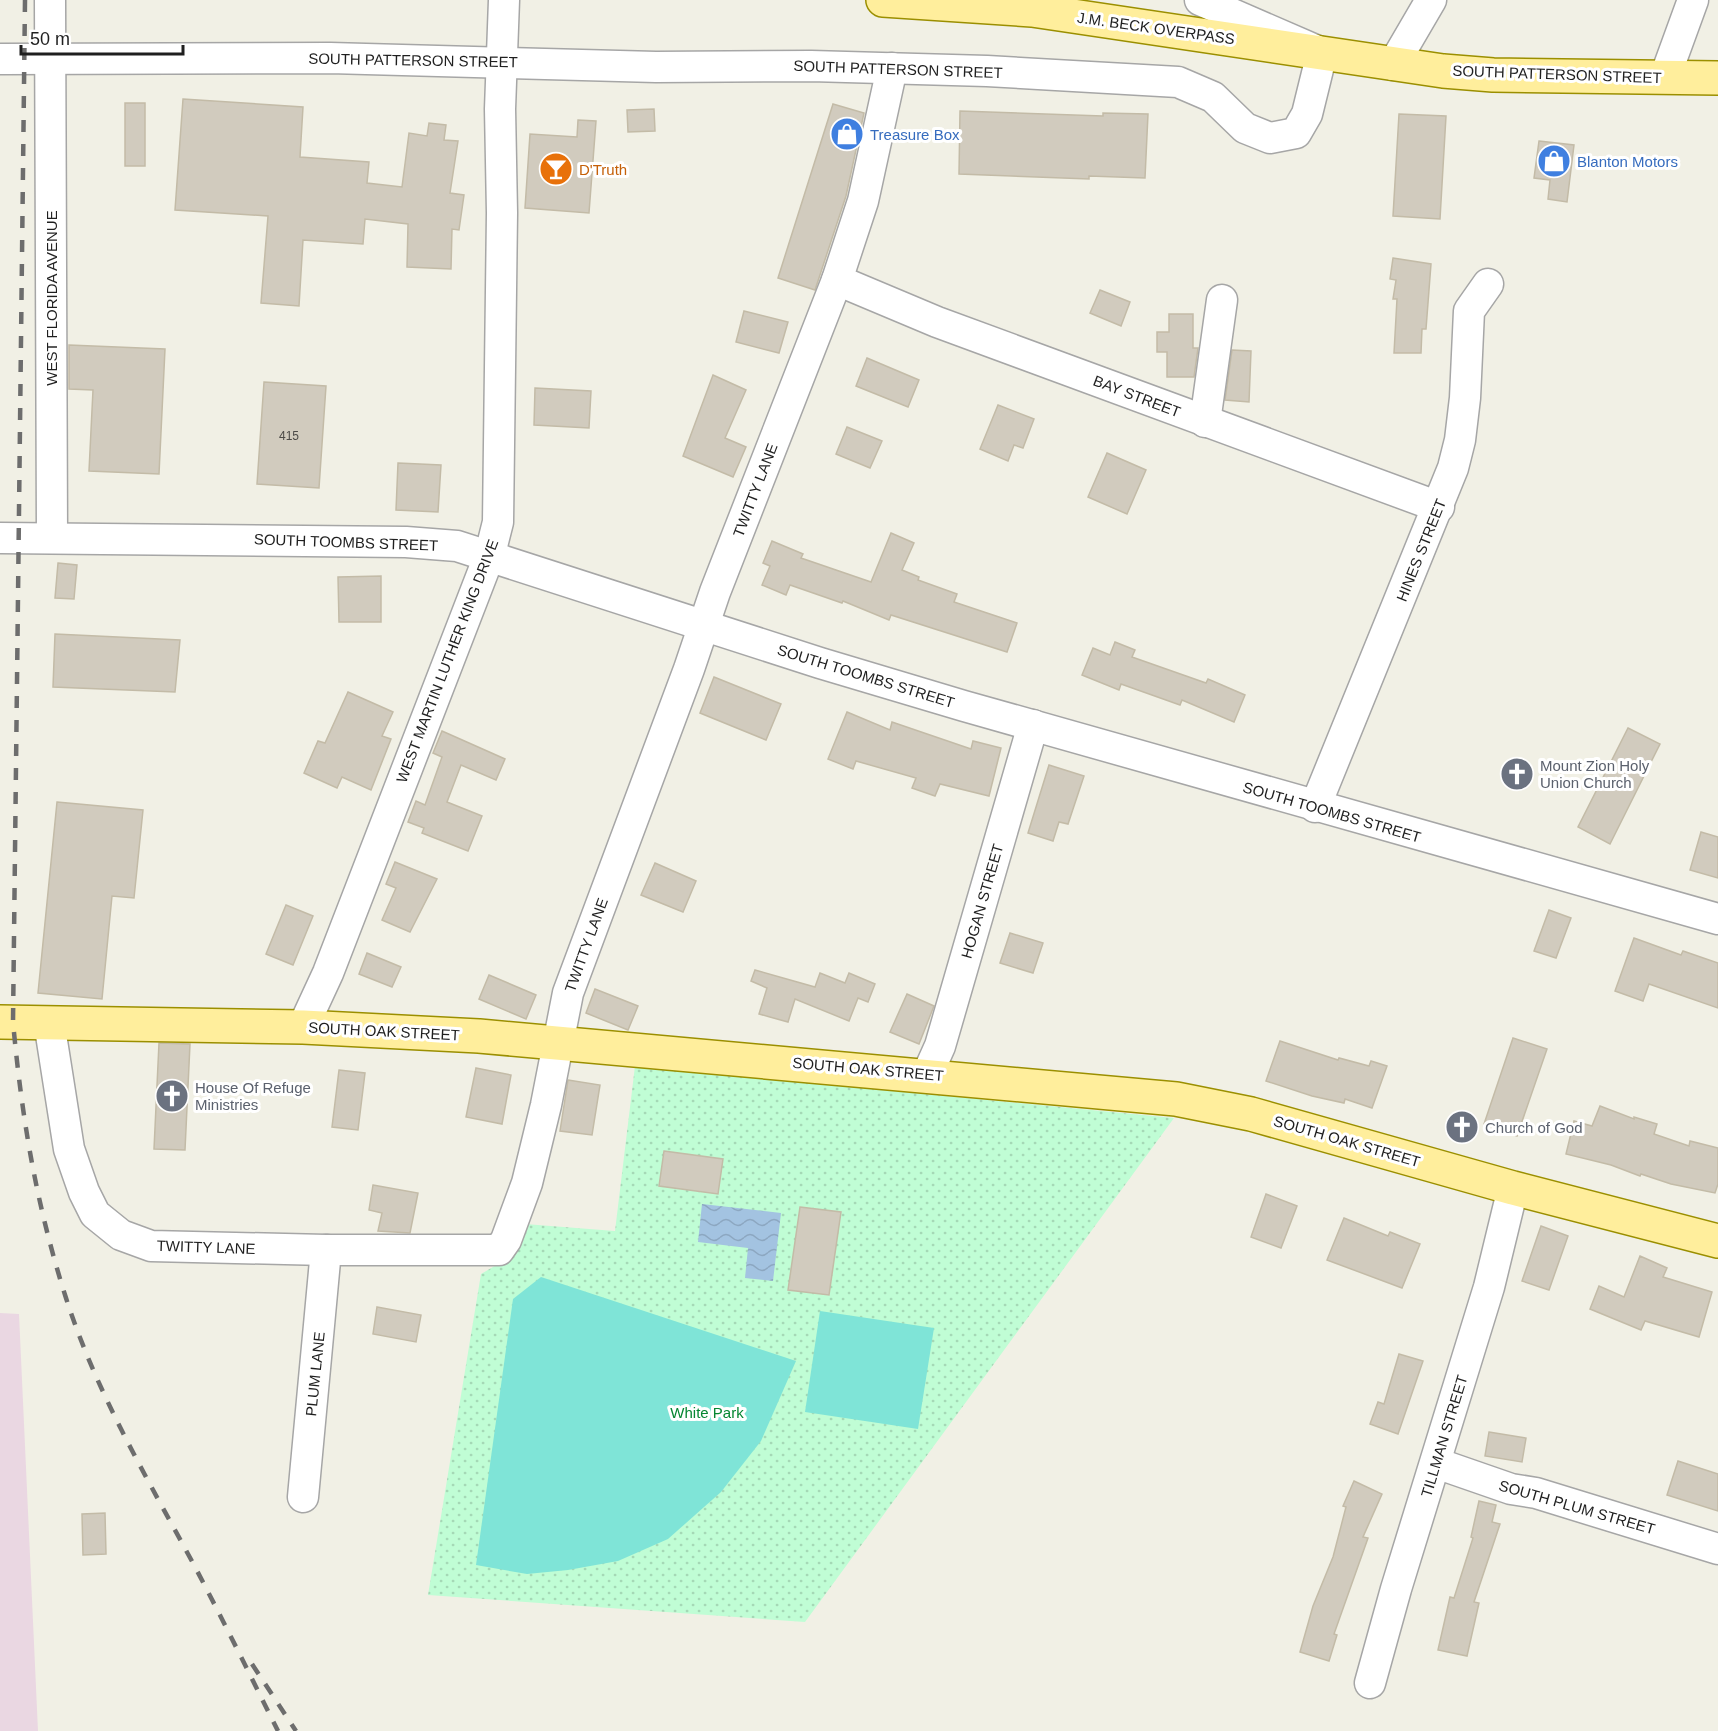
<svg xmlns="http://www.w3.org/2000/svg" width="1718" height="1731" font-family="Arial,sans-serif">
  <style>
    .industrial { fill: #ead7e2 }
    .park { fill: url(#park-dots) }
    .pitch { fill: #7fe4d7 }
    .water { fill: url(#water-waves) }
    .building { fill: #d1cbbe; stroke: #c3bba7; stroke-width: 1.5 }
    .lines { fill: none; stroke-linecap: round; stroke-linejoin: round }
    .minor-casing { stroke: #a6a6a6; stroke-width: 33 }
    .major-casing { stroke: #9b8f00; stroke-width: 36 }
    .minor { stroke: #fff; stroke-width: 30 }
    .major { stroke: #ffee9c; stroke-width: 33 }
    .rail { stroke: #6d6d6d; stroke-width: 4.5; stroke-dasharray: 12 12; stroke-linecap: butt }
    .labels { text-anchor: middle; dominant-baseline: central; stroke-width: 6; stroke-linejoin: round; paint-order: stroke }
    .number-label { font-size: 12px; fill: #4c4a47 }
    .street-label { font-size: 15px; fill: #1f1f1f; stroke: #fff }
    .shop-label { font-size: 15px; fill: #366cbe; stroke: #fff; text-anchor: start }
    .food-label { font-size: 15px; fill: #c56008; stroke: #fff; text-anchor: start }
    .worship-label { font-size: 15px; fill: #5b616d; stroke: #fff; text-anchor: start }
    .park-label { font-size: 15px; fill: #058631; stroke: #fff }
  </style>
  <defs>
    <pattern id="park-dots" width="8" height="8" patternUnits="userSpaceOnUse" patternTransform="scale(1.5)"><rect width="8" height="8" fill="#c0fdd5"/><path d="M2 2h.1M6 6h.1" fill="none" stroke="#a5d8b6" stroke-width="1.8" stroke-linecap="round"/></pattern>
    <pattern id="water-waves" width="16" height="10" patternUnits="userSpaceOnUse" patternTransform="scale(1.5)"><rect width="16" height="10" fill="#a3c3e1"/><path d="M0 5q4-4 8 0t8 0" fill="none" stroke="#8ca7c1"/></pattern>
  </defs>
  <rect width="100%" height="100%" fill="#f1f0e5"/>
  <polygon class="industrial" points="0,1313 19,1314 38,1731 0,1731"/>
  <polygon class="park" points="635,1066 1174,1118 805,1622 428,1595 481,1274 517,1253 525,1224 615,1231"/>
  <g class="pitch">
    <polygon points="541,1277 796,1361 761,1441 721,1492 668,1539 618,1561 568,1570 527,1574 476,1565 513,1299"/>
    <polygon points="820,1311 934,1328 918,1429 805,1412"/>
  </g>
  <polygon class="water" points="702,1204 781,1213 773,1281 745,1278 748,1248 698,1242"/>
  <g class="building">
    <polygon points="183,99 303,107 300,157 369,162 367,183 402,187 409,133 427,136 429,123 446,125 444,140 458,141 450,193 464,195 459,230 452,229 451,269 407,267 408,224 365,219 363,244 303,240 299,306 261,303 268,216 175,210"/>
    <rect x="125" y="103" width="20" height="63"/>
    <polygon points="833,104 864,113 846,196 815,290 778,278"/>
    <polygon points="654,109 655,131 628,132 627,110"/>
    <polygon points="960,111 1103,116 1103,113 1148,114 1145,178 1089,176 1089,179 959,174"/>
    <polygon points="1399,114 1446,116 1440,219 1393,216"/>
    <polygon points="578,120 596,121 589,213 525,208 530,134 577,137"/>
    <polygon points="1539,141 1574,145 1567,202 1548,199 1550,180 1534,178"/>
    <polygon points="1393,258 1431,264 1426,329 1422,329 1421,353 1394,353 1397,299 1393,299 1396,280 1390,279"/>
    <polygon points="1100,290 1130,302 1121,326 1090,313"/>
    <polygon points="744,311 788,322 779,353 736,342"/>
    <polygon points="1169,314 1193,314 1193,348 1198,348 1194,377 1167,377 1167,352 1157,352 1157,332 1169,332"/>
    <polygon points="69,345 165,349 159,474 89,471 93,390 69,389"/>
    <polygon points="1232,350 1251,351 1249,402 1225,400"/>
    <polygon points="867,358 919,380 908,407 856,386"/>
    <polygon points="713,375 746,390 725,438 746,447 733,477 683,456"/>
    <polygon points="264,382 326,386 319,488 257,484"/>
    <polygon points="535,388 591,391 589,428 534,425"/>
    <polygon points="998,405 1034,419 1023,448 1014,445 1008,461 980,449"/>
    <polygon points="847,427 882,441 870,468 836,454"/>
    <polygon points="1107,453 1146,470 1127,514 1088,497"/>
    <polygon points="398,463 441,465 438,512 396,510"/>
    <polygon points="891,533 914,543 902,570 919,577 918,580 957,594 954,602 1017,623 1007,652 891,615 889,620 843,601 842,603 790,585 786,595 762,585 770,566 763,563 772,541 803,554 801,558 871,582"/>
    <polygon points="58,563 77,565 74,599 55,598"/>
    <polygon points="381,576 381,622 339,622 338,577"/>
    <polygon points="55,634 180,640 175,692 53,687"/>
    <polygon points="1115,642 1135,650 1132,657 1206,683 1208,679 1245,695 1234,722 1182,700 1180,705 1121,684 1119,690 1082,675 1093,648 1110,655"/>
    <polygon points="714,677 781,704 766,740 700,713"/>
    <polygon points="348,692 393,712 382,736 391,739 371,790 342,777 337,788 304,773 318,741 325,743"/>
    <polygon points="847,712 890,730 892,722 971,749 973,741 1001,748 989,796 940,784 935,796 912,788 916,778 856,761 853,769 828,759"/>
    <polygon points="1628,728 1660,744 1610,844 1578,827"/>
    <polygon points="442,731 505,759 496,780 461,765 447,802 482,816 468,851 422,833 424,828 408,822 416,801 425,805 442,757 433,753"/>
    <polygon points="1049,765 1084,776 1068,824 1059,822 1053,841 1028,833"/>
    <polygon points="57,802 143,810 134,898 112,896 102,999 38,993"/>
    <polygon points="1701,832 1718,837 1718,878 1690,870"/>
    <polygon points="395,862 437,879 410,932 382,920 396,888 386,884"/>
    <polygon points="655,863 696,881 683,912 641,895"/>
    <polygon points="286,905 313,916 293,965 266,954"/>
    <polygon points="1549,910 1571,918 1556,958 1534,951"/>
    <polygon points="1010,933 1043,943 1033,973 1000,963"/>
    <polygon points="1634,938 1681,955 1683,951 1718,963 1718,1008 1649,984 1643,1001 1615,991"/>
    <polygon points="367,953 401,967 392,987 359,974"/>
    <polygon points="755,970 815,987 820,973 845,983 849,973 875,984 868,1002 858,998 849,1021 795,999 788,1022 759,1014 767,988 751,981"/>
    <polygon points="489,975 536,995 526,1019 479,999"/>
    <polygon points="595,989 638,1006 628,1030 586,1013"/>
    <polygon points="907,994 934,1006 919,1044 890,1032"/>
    <polygon points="1513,1038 1547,1049 1517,1136 1484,1124"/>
    <polygon points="1280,1041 1338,1060 1339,1058 1369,1066 1371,1061 1387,1066 1372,1108 1345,1099 1344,1103 1312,1096 1266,1081"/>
    <polygon points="159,1043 190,1044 185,1150 154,1149"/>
    <polygon points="476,1068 511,1075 502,1124 466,1117"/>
    <polygon points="339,1070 365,1073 358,1130 332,1127"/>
    <polygon points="568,1080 600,1085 592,1135 560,1131"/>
    <polygon points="1600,1106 1634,1119 1634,1117 1657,1124 1654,1134 1689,1146 1690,1141 1718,1148 1718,1184 1715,1193 1671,1184 1641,1174 1640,1176 1611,1165 1566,1154 1574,1121 1592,1126"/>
    <polygon points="664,1151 723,1159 718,1194 659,1186"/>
    <polygon points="373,1185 418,1193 410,1233 378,1231 382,1213 369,1210"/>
    <polygon points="1266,1194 1297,1206 1281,1248 1251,1237"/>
    <polygon points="800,1207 841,1212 829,1295 788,1290"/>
    <polygon points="1344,1218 1388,1236 1390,1232 1420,1244 1402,1288 1327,1260"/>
    <polygon points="1541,1226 1568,1236 1549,1290 1522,1281"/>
    <polygon points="1640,1256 1667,1268 1663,1277 1712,1292 1699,1337 1645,1321 1641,1330 1590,1309 1599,1286 1624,1297"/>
    <polygon points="377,1307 421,1315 416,1342 373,1334"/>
    <polygon points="1399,1354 1423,1361 1398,1434 1370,1424 1378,1402 1384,1404"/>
    <polygon points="1489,1432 1526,1438 1522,1462 1485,1456"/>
    <polygon points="1678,1461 1718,1474 1718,1511 1667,1495"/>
    <polygon points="1354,1481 1382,1494 1363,1537 1368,1538 1334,1634 1337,1635 1329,1661 1300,1652 1313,1606 1333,1557 1346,1507 1343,1506"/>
    <polygon points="1479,1501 1496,1505 1492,1522 1500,1524 1474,1602 1479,1603 1467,1656 1438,1650 1450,1597 1454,1598 1473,1538 1471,1537"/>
    <polygon points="105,1513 106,1554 83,1555 82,1514"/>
  </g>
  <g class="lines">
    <g class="minor-casing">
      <g id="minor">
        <polyline points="50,0 52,537"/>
        <polyline points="0,59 330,58 656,67 811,66 987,71 1178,82 1213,97 1245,128 1270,138 1296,133 1307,114 1322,53 1200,0"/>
        <polyline points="1393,65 1431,0"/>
        <polyline points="1665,77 1693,0"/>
        <polyline points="837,280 937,322 1439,507"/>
        <polyline points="1205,422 1222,300"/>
        <polyline points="0,538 406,542 457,546 820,663 964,706 1718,919"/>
        <polyline points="1315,807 1453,468 1460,440 1465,398 1469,311 1488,284"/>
        <polyline points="49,1022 69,1149 84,1192 95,1214 121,1235 151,1246 326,1250 499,1250 506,1240 527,1183 546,1105 568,993 689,669 715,592 837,280 863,201 892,68"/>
        <polyline points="303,1027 328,973 490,554 498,522 502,213 500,109 504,0"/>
        <polyline points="927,1075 940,1046 1033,725"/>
        <polyline points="1436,1463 1511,1489 1536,1493 1718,1549"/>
        <polyline points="303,1497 326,1250"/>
        <polyline points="1370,1683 1396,1589 1489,1287 1513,1188"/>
      </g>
    </g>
    <g class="major-casing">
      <g id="major">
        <polyline points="883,0 1032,10 1443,71 1493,75 1718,78"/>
        <polyline points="0,1022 303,1027 479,1036 1176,1099 1251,1114 1513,1188 1718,1241"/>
      </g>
    </g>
    <use href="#minor" class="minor"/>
    <use href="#major" class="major"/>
    <g class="rail">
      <path d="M25 0 13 1022C22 1119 36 1204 66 1298 96 1392 147 1478 194 1565 223 1620 250 1675 278 1731"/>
      <polyline points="252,1664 296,1731"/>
    </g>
  </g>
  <defs>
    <g id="shop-disc" transform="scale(1.725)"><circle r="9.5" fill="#3f7fe0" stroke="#fff"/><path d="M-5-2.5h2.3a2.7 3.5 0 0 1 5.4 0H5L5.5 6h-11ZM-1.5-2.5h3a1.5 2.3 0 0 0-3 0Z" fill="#fff"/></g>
    <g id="bar-disc" transform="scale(1.725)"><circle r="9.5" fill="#e8710a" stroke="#fff"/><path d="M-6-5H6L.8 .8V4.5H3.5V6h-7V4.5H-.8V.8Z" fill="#fff"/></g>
    <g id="church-disc" transform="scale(1.725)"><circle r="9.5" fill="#6b7280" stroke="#fff"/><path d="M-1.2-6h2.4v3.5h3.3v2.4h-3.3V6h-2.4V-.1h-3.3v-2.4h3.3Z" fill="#fff"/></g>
  </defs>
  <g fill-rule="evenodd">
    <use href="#shop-disc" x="847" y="134"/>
    <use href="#shop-disc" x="1554" y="161"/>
    <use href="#bar-disc" x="556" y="169"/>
    <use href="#church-disc" x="1517" y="774"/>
    <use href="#church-disc" x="172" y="1096"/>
    <use href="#church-disc" x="1462" y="1127"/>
  </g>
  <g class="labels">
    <g class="number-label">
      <text x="289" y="436">415</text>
    </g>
    <g class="street-label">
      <text transform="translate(1156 28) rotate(8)">J.M. BECK OVERPASS</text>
      <text transform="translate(413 60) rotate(1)">SOUTH PATTERSON STREET</text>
      <text transform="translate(898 69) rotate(2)">SOUTH PATTERSON STREET</text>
      <text transform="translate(1557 74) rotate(2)">SOUTH PATTERSON STREET</text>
      <text transform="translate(51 298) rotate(-90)">WEST FLORIDA AVENUE</text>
      <text transform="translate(1137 396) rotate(21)">BAY STREET</text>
      <text transform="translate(755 490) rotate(-69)">TWITTY LANE</text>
      <text transform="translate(346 542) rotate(2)">SOUTH TOOMBS STREET</text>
      <text transform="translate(1421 550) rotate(-68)">HINES STREET</text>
      <text transform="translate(447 661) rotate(-69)">WEST MARTIN LUTHER KING DRIVE</text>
      <text transform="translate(866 676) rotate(17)">SOUTH TOOMBS STREET</text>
      <text transform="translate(1332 812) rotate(16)">SOUTH TOOMBS STREET</text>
      <text transform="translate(982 901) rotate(-74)">HOGAN STREET</text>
      <text transform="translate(586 945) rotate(-70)">TWITTY LANE</text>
      <text transform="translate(384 1031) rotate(3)">SOUTH OAK STREET</text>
      <text transform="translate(868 1069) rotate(5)">SOUTH OAK STREET</text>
      <text transform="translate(1347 1141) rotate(16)">SOUTH OAK STREET</text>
      <text transform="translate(206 1247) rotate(2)">TWITTY LANE</text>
      <text transform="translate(315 1374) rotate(-84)">PLUM LANE</text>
      <text transform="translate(1444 1436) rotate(-73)">TILLMAN STREET</text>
      <text transform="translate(1577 1507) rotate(16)">SOUTH PLUM STREET</text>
    </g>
    <g class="shop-label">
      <text x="870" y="134">Treasure Box</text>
      <text x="1577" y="161">Blanton Motors</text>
    </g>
    <g class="food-label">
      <text x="579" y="169">D'Truth</text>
    </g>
    <g class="worship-label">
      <text x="1540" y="765">Mount Zion Holy<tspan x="1540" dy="17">Union Church</tspan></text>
      <text x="195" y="1087">House Of Refuge<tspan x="195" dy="17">Ministries</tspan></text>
      <text x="1485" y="1127">Church of God</text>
    </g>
    <g class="park-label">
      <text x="707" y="1412">White Park</text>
    </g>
  </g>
  <path d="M21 45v9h162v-9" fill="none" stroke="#1f1f1f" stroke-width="3"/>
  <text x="30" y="45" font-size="18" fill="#1f1f1f" stroke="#ffffff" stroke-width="4.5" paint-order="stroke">50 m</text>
</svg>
